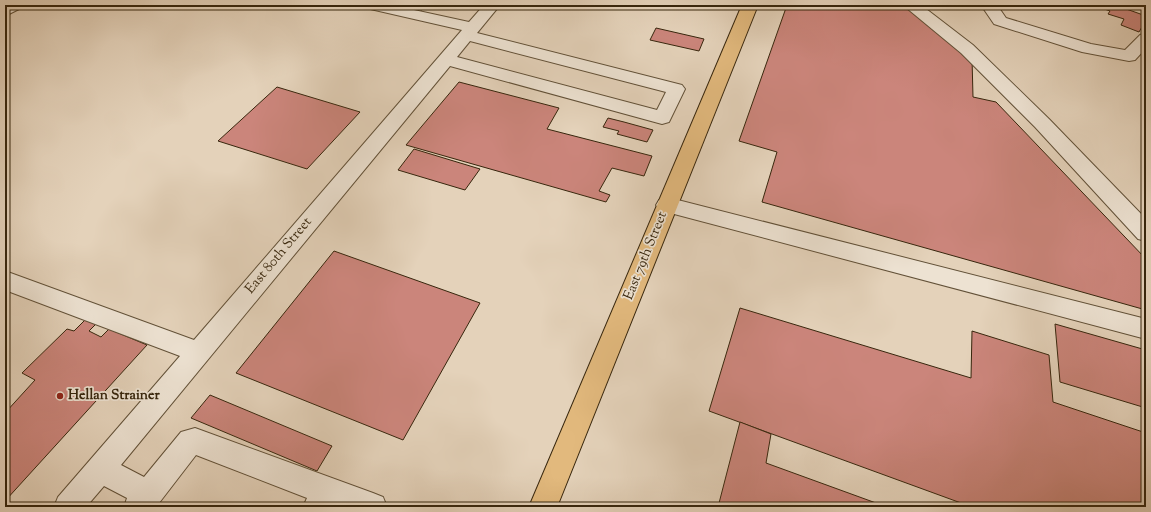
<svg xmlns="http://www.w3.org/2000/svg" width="1151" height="512" font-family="'Sorts Mill Goudy',serif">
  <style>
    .building { fill: #cb857b; stroke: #37260d }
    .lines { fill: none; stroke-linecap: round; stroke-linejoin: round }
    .minor-casing { stroke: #625138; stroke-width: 2 }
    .major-casing { stroke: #37260d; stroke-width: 2 }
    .minor { fill: #ede2d2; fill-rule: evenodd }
    .major { fill: #e2b97d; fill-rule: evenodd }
    .poi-dot { fill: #8f2418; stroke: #ede2d2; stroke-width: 1.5 }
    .labels { text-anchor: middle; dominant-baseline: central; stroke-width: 3.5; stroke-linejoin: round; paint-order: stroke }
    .street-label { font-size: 14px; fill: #37260d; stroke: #ede2d2 }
    .poi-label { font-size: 14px; font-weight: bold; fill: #37260d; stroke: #ede2d2; text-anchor: start }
  </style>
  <rect width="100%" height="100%" fill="#e4d2ba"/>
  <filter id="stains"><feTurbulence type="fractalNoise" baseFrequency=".005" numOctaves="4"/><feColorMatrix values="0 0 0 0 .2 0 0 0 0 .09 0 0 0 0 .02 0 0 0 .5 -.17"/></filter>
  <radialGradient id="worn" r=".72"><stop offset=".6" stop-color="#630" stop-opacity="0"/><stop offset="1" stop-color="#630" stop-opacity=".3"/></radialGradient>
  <g class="building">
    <polygon points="400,5 427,5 422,10"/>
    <polygon points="787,5 903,5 972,58 973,97 996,102 1146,259 1146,310 762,202 777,152 739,141"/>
    <polygon points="1093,5 1115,5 1146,16 1146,20 1139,32 1121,25 1124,19 1108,14 1110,11"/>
    <polygon points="656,28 704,39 699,51 650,40"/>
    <polygon points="459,82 559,108 547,129 652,156 644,176 612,168 599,191 610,195 606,202 406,145"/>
    <polygon points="277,87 360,112 307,169 218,141"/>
    <polygon points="608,118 624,122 653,130 647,142 617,134 619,131 603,127"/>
    <polygon points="414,149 480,169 465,190 398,170"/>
    <polygon points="334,251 480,303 403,440 236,373"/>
    <polygon points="740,308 971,378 972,331 1049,355 1053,402 1146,433 1146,507 972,507 709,411"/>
    <polygon points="87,318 98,322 89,331 101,337 109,329 147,345 5,501 5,413 35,380 22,373 67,329 74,331"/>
    <polygon points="1055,324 1146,350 1146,408 1060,382"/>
    <polygon points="210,395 332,446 317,471 191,418"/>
    <polygon points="740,422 771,434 766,463 887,507 718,507"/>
  </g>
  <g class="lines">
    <g class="minor-casing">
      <g id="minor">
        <polygon points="5,5 24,5 21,8 5,16"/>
        <path d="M363 5H391L469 22 484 5H500L477 33 682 85 685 89 669 122 662 124 450 66 121 465 144 477 181 432 195 428 373 493 383 497 387 507H303L307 498 196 455 156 507H124L127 498 104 486 86 507H54L58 497 180 356 5 290V271L194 340 462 30 366 8ZM470 41 666 92 657 110 457 57Z"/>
        <polygon points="903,5 921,5 973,45 1049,119 1146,219 1146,241 1138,239 1035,127 961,53"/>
        <polygon points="981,5 997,5 1006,18 1091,44 1125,50 1140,35 1146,33 1146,48 1135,60 1129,61 1082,52 994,24"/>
        <polygon points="666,197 1146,319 1146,339 659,210 656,205 659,200"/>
      </g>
    </g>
    <g class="major-casing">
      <polygon id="major" points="742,5 758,5 557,507 529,507"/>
    </g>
    <use href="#minor" class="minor"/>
    <use href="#major" class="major"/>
  </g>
  <circle class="poi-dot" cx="60" cy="396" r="4"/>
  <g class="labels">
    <g class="street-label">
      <text transform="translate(279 256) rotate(-50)">East 80th Street</text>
      <text transform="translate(646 256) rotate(-68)">East 79th Street</text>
    </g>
    <g class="poi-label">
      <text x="68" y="396">Hellan Strainer</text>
    </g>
  </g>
  <rect width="1151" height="512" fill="none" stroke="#e4d2ba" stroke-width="20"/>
  <rect x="6" y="6" width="1139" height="500" fill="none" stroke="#37260d" stroke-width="2"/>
  <rect x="10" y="10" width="1131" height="492" fill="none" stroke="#37260d"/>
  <rect width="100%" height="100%" filter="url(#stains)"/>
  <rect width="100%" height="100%" fill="url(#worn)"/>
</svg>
